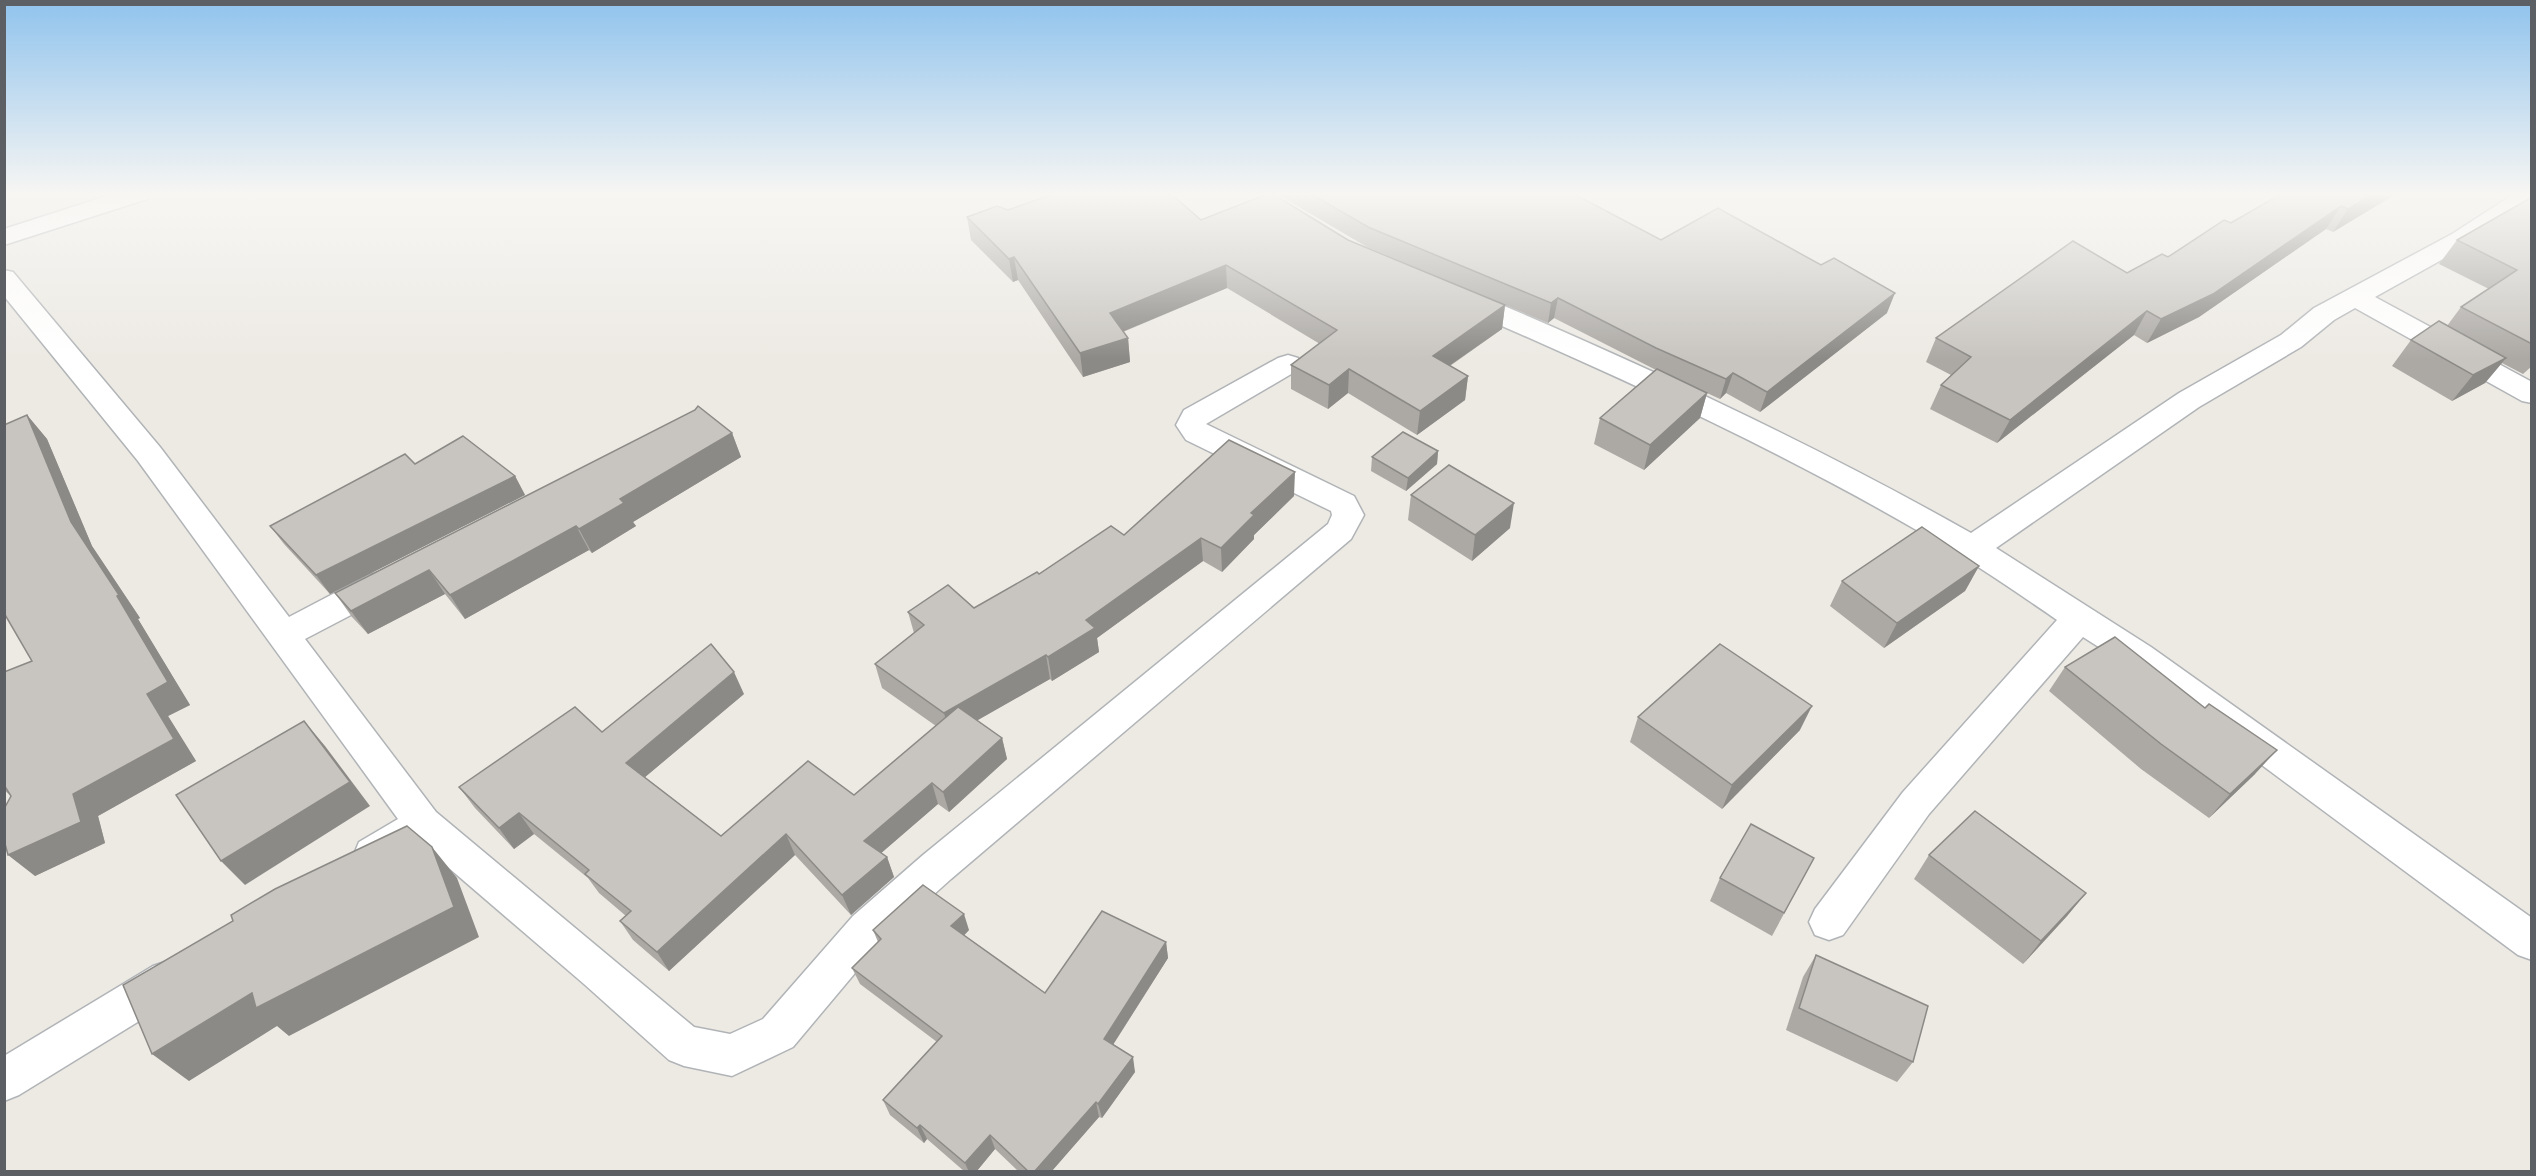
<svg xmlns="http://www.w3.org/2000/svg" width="2536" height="1176" font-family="'Nunito Sans',sans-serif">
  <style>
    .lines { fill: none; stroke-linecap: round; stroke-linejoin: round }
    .street-casing { stroke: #b1b4b7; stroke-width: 3 }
    .street { fill: #fff; fill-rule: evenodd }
    .wall { fill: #aca9a5 }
    .shaded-wall { fill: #8c8a86 }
    .building { fill: #c8c5c0; stroke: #8c8a86; stroke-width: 1.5 }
  </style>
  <rect width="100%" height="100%" fill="#edeae4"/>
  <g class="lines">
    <g class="street-casing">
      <g id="street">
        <polygon points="113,194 150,194 147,199 4,245 4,229"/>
        <path d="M2514 194H2532V205L2470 244 2375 297 2532 382V403L2522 401 2355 308 2334 320 2301 347 2199 407 1996 548 2151 647 2532 918V960L2518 955 2127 665 2083 637 1929 814 1843 935 1829 940 1815 935 1809 922 1815 909 1903 792 2057 620C2025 598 1992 575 1959 555 1798 458 1627 380 1454 305L1451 299 1454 293 1464 291 1474 293C1643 365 1810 442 1971 533L2179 393 2281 335 2314 308 2452 234Z"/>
        <polygon points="4,270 13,272 160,447 289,617 369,575 381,572 393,575 397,584 393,593 305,639 436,812 694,1027 730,1034 763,1019 853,916 923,855 1328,524 1332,515 1331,511 1186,440 1176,425 1184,410 1278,358 1288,355 1298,358 1302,364 1298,370 1206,424 1354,496 1364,515 1351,539 951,879 881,942 793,1047 732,1076 684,1066 669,1060 584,984 421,844 387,866 373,871 359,866 354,854 359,842 398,819 138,461 4,296"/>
        <polygon points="168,961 183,966 189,980 183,994 19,1095 4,1101 4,1056 153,966"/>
      </g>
    </g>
    <use href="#street" class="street"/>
  </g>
  <g class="wall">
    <polygon points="1277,194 1574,194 1661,240 1887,313 1760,412 1726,393 1720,399 1707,393 1700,418 1644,470 1594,444 1600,418 1656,370 1554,318 1548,323 1505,305 1502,329 1450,366 1468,376 1465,400 1417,435 1348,393 1328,409 1291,389 1291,365 1320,344 1227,288 1123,332 1128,338 1130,362 1083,377 1018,280 1013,282 971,240 967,217 1008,210 1201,220 1348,240 1502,304 1367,247"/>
    <polygon points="2281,194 2396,194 2333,232 2326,229 2199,317 2147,343 2134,335 1997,443 1930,409 1941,385 1951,375 1926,362 1936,338 2127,273 2168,257"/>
    <polygon points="2532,197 2532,366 2523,374 2502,363 2485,383 2452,401 2392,366 2411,340 2447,326 2461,307 2489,289 2439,264 2457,240"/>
    <polygon points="27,415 47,439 92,546 140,618 138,619 190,705 168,716 196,761 98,816 105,843 35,876 11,796 4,790 4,672 32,661"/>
    <polygon points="732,433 741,457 633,522 636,526 592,553 589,550 465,619 445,594 368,634 352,617 335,593"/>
    <polygon points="1438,451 1437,464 1406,491 1371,471 1372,457"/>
    <polygon points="415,464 515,476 525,495 330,594 284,544 270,526"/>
    <polygon points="1411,495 1510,528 1472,561 1408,520"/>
    <polygon points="1294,496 1254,535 1254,539 1222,572 1203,561 1097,638 1099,652 1052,681 1050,679 977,720 1002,738 1007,759 949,812 938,804 881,853 887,857 894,877 851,915 795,855 669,971 633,940 620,921 626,916 599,893 588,878 534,834 514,849 475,808 459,787 602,732 744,694 645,777 721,836 854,795 936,726 882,688 875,664 914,633 908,612 974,608 1039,574 1124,535"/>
    <polygon points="1979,566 1965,591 1884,648 1830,606 1842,581"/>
    <polygon points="2065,667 2255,774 2209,818 2141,769 2049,691"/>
    <polygon points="1638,717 1800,730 1722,809 1630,742"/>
    <polygon points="1929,855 2086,893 2067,916 2023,964 1914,879"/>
    <polygon points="1814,858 1772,936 1710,901 1720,878"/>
    <polygon points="873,930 969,930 964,935 1045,993 1166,942 1168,958 1113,1045 1135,1072 1102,1118 1099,1117 1051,1172 1019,1172 995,1149 976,1172 965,1172 927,1139 924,1143 890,1115 883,1100 937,1042 860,984 852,968 878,942"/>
    <polygon points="1816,955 1913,1062 1897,1082 1786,1030 1803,977"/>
  </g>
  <g class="shaded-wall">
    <polygon points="2373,194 2396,194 2333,232 2348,209"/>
    <polygon points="2341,206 2326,229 2199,317 2147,343 2161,319"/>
    <polygon points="1014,257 1018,280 1013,282 1009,259"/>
    <polygon points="1226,265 1227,288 1112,336 1110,313"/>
    <polygon points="1895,293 1887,313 1760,412 1767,392"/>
    <polygon points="1558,298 1554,318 1548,323 1551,303"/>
    <polygon points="1505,305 1502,329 1430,379 1433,356"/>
    <polygon points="2147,311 2134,335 1997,443 2010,420"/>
    <polygon points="1128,338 1130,362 1083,377 1080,353"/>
    <polygon points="2506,358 2485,383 2452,401 2473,375"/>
    <polygon points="1349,369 1348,393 1328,409 1329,385"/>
    <polygon points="1733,373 1726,393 1720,399 1726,379"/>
    <polygon points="1468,376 1465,400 1417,435 1420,411"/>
    <polygon points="1707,393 1700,418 1644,470 1650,445"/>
    <polygon points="27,415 47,439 92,546 140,618 138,619 190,705 168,716 196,761 98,816 105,843 35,876 8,855 73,794 147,694 71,522"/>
    <polygon points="732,433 741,457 633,522 636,526 592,553 579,529 620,499"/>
    <polygon points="1438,451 1437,464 1406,491 1408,478"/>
    <polygon points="1295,472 1294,496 1254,535 1254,539 1222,572 1221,548 1251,513"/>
    <polygon points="515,476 525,495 330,594 316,575"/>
    <polygon points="1514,503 1510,528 1472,561 1475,535"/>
    <polygon points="576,526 589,550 465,619 450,595"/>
    <polygon points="1201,538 1203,561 1097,638 1099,652 1052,681 1048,657 1086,620"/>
    <polygon points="1979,566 1965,591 1884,648 1897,623"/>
    <polygon points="429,570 445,594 368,634 351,611"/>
    <polygon points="1046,655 1050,679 950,736 944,713"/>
    <polygon points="734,672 744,694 638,783 626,763"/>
    <polygon points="1812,706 1800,730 1722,809 1732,785"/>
    <polygon points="304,721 325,746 370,806 245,885 221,861"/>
    <polygon points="1002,738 1007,759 949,812 943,792"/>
    <polygon points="2277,750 2255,774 2209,818 2230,794"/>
    <polygon points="932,783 938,804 872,861 864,841"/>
    <polygon points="519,813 534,834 514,849 499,828"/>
    <polygon points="786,834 795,855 669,971 657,952"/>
    <polygon points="432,847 457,878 479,937 289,1036 277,1026 189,1081 152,1054 252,993"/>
    <polygon points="887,857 894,877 851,915 842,895"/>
    <polygon points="2086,893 2067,916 2023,964 2041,941"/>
    <polygon points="964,914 969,930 957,943 951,926"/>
    <polygon points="1166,942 1168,958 1107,1054 1104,1039"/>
    <polygon points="1133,1057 1135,1072 1102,1118 1098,1104"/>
    <polygon points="1096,1102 1099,1117 1051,1172 1034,1172"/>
    <polygon points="920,1125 927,1139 924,1143 917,1128"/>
    <polygon points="990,1135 995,1149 976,1172 969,1172 965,1163"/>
  </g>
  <g class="building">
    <polygon points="1053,194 1171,194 1201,220 1267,194 1273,194 1348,240 1505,305 1433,356 1468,376 1420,411 1349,369 1329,385 1291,365 1337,330 1226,265 1110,313 1128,338 1080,353 1014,257 1009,259 967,217 997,206 1008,210"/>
    <polygon points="1311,194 1574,194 1661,240 1718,208 1821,265 1834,258 1895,293 1767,392 1733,373 1726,379 1656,348 1558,298 1551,303 1368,227"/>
    <polygon points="2281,194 2373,194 2348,209 2341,206 2213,294 2161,319 2147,311 2010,420 1941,385 1971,357 1936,338 2073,241 2127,273 2162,254 2168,257 2224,220 2231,223"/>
    <polygon points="2532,197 2532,344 2461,307 2517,270 2457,240"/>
    <polygon points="2439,321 2506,358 2473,375 2411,340"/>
    <polygon points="1657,369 1707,393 1650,445 1600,418"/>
    <polygon points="698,406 732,433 620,499 624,503 579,529 576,526 450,595 429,570 351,611 335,593 695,410"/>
    <polygon points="27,415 71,522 119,595 117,596 168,682 147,694 174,739 73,794 81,822 8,855 4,840 4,809 11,796 4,785 4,672 32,661 4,613 4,425"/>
    <polygon points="1403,432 1438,451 1408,478 1372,457"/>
    <polygon points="463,436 515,476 316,575 270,526 405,454 415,464"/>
    <polygon points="1229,440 1295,472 1251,513 1254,515 1221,548 1201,538 1086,620 1095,628 1048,657 1046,655 944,713 875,664 924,625 908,612 948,585 974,608 1037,572 1039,574 1111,526 1124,535"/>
    <polygon points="1449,465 1514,503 1475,535 1411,495"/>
    <polygon points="1922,527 1979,566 1897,623 1842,581"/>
    <polygon points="2115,637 2205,708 2209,704 2277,750 2230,794 2161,744 2065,667"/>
    <polygon points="711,644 734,672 626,763 721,836 808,761 854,795 958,707 1002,738 943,792 932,783 864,841 887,857 842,895 786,834 657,952 620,921 631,911 585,874 589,870 519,813 499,828 459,787 575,707 602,732"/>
    <polygon points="1720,644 1812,706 1732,785 1638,717"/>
    <polygon points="304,721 350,782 221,861 176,795"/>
    <polygon points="1975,811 2086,893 2041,941 1929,855"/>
    <polygon points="1751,824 1814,858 1784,913 1720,878"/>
    <polygon points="407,826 432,847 454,907 256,1008 252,993 152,1054 123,985 233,921 231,915 275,889"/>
    <polygon points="923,885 964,914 951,926 1045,993 1102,911 1166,942 1104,1039 1133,1057 1098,1104 1096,1102 1034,1172 1029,1172 990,1135 965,1163 920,1125 917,1128 883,1100 942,1036 852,968 881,939 873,930"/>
    <polygon points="1816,955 1928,1006 1913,1062 1799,1008"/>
  </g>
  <linearGradient id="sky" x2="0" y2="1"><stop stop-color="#90c3ed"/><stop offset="0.54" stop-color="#f7f6f3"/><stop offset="1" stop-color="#f7f6f3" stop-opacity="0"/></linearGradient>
  <rect width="2536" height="359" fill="url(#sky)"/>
  <rect width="2536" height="1176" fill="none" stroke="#5c5f63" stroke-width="12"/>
</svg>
